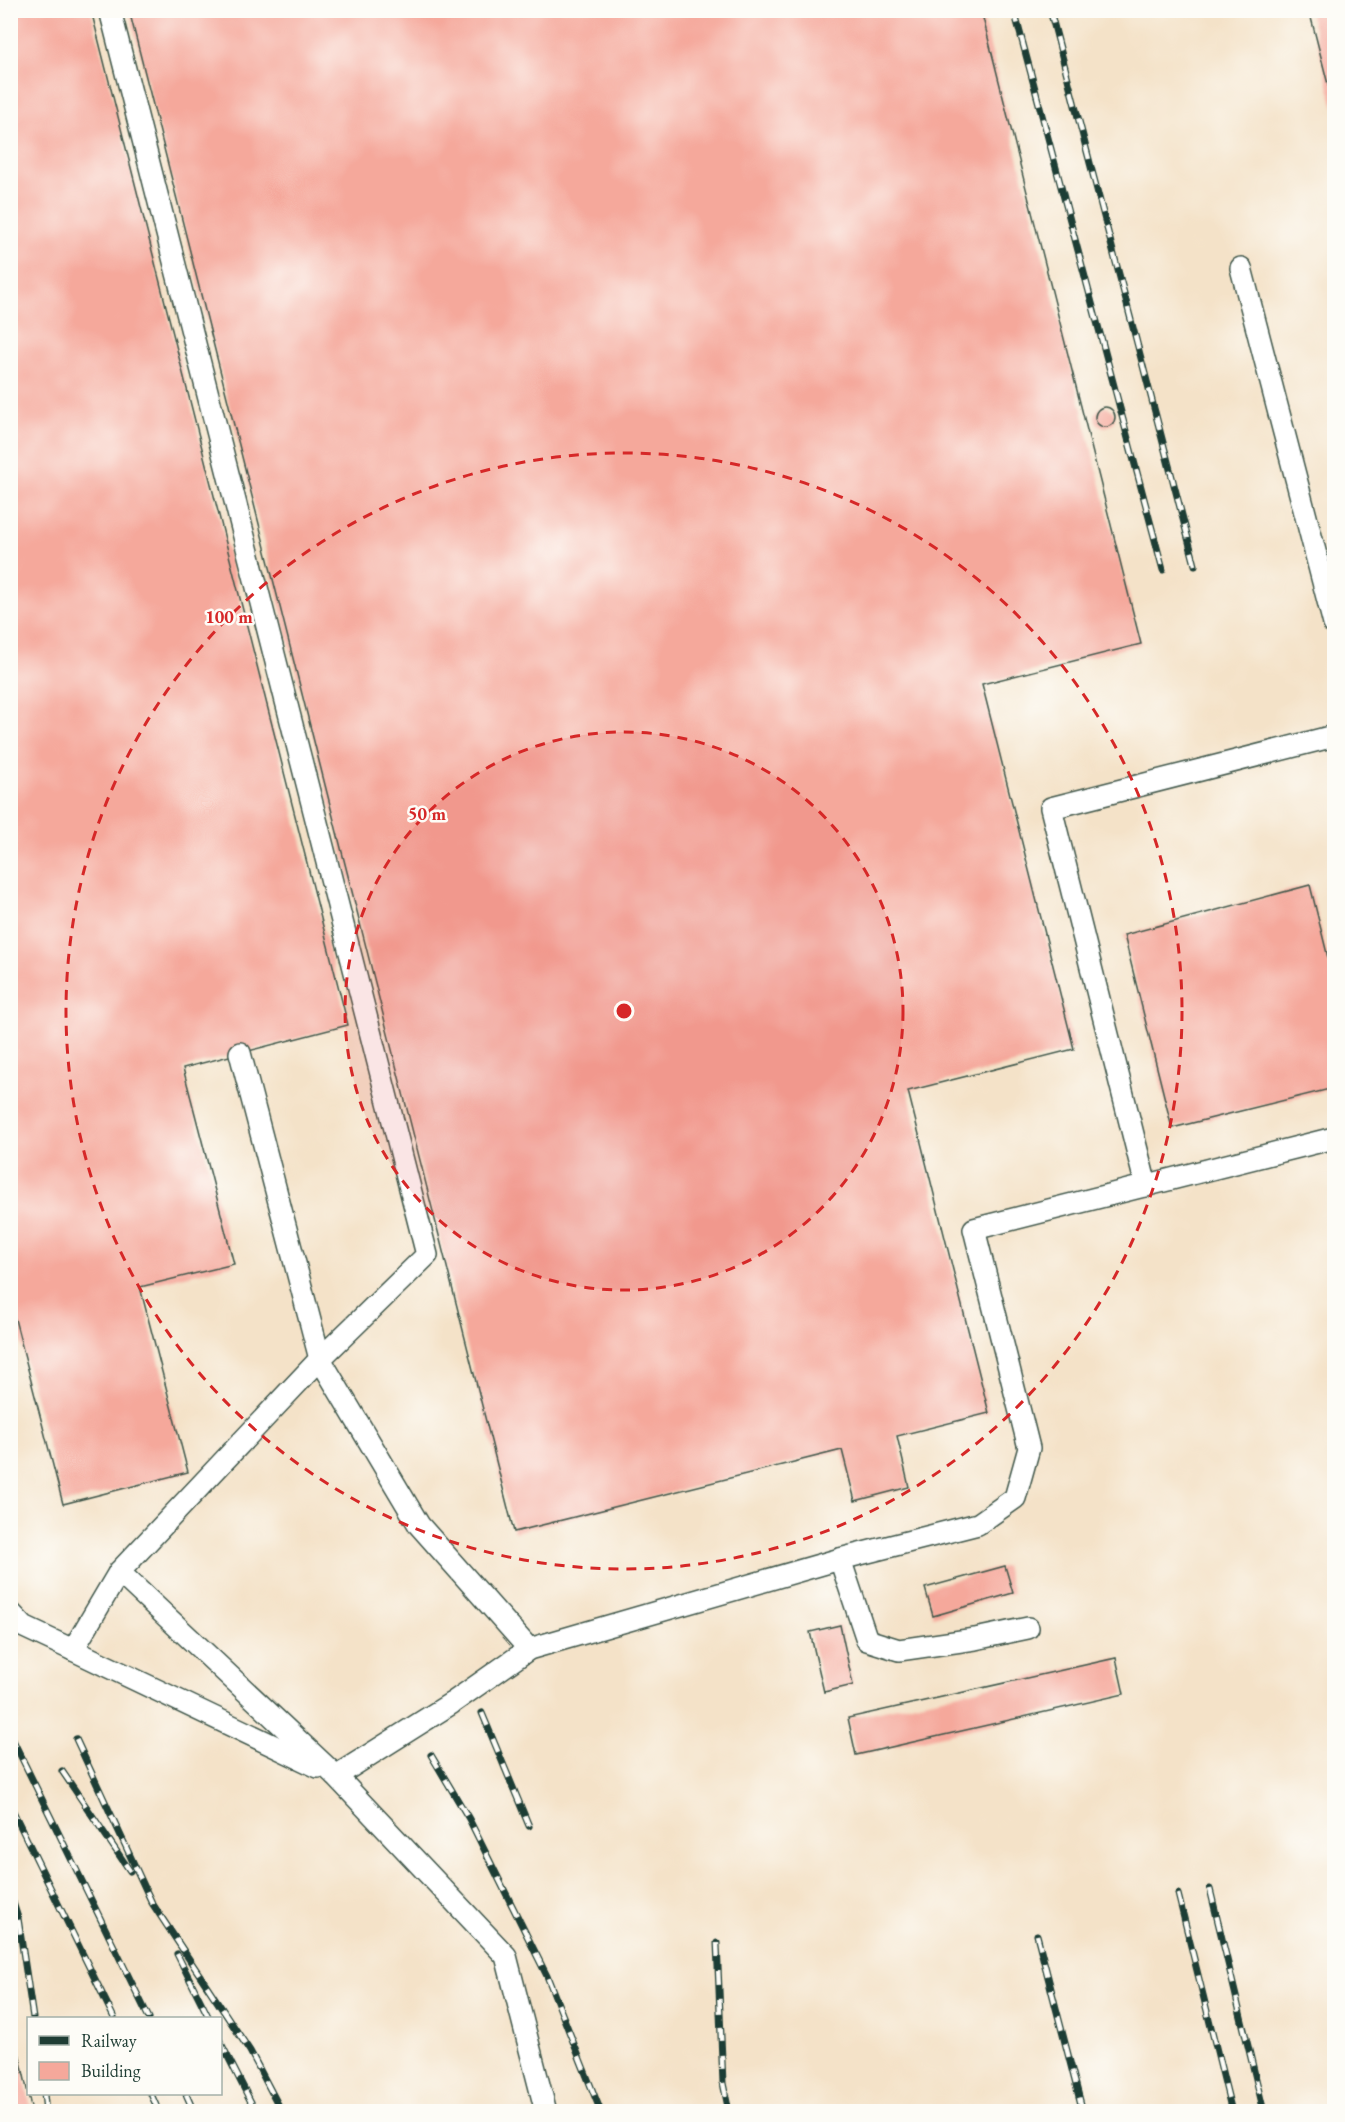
<svg xmlns="http://www.w3.org/2000/svg" width="1345" height="2122" font-family="'EB Garamond',serif">
  <style>
    .building { fill: #f5a89b }
    .lines { fill: none; stroke-linecap: round; stroke-linejoin: round }
    .lane-casing { stroke: #3f564a; stroke-width: 24 }
    .lane { stroke: #fff; stroke-width: 21 }
    .rail-casing { stroke: #1f3d34; stroke-width: 7 }
    .rail { stroke: #fdfcf7; stroke-width: 4.5; stroke-dasharray: 14; stroke-linecap: butt }
    .ring { fill: none; stroke: #d62828; stroke-width: 3; stroke-dasharray: 10 8 }
    .centre { fill: #d62828; stroke: #fdfcf7; stroke-width: 3 }
    .ring-label { font-size: 18px; text-anchor: middle; font-weight: bold; fill: #d62828; stroke: #fdfcf7; stroke-width: 5; stroke-linejoin: round; paint-order: stroke }
  </style>
  <rect width="100%" height="100%" fill="#fdfcf7"/>
  <filter id="ink" filterUnits="userSpaceOnUse"><feTurbulence type="fractalNoise" baseFrequency=".0167" numOctaves="2"/><feDisplacementMap in="SourceGraphic" scale="12" xChannelSelector="R" yChannelSelector="G"/><feConvolveMatrix kernelMatrix="1 2 1 2 8 2 1 2 1" color-interpolation-filters="sRGB"/></filter>
  <filter id="wash" filterUnits="userSpaceOnUse"><feTurbulence type="fractalNoise" baseFrequency=".008" numOctaves="4" result="noise"/><feDisplacementMap in="SourceGraphic" scale="24" xChannelSelector="R" yChannelSelector="G"/><feGaussianBlur stdDeviation="1.35" result="paint"/><feColorMatrix in="noise" values="0 0 0 0 0 0 0 0 0 0 0 0 0 0 0 0 0 1.4 0 .05"/><feComposite in="paint" operator="in"/></filter>
  <g filter="url(#wash)">
    <rect width="100%" height="100%" fill="#f4e2c8"/>
    <g id="blocks">
      <g class="building">
        <polygon points="10,10 91,10 348,1025 183,1068 234,1264 140,1287 188,1472 63,1504 15,1319 10,1320"/>
        <polygon points="129,10 981,10 1141,644 982,684 1074,1049 908,1091 989,1413 897,1436 909,1487 855,1501 842,1450 514,1532"/>
        <polygon points="1309,10 1334,10 1334,108"/>
        <circle cx="1105" cy="417" r="10"/>
        <polygon points="1310,885 1334,982 1334,1088 1172,1128 1124,935"/>
        <polygon points="1005,1566 1013,1593 933,1616 925,1588"/>
        <polygon points="840,1625 853,1685 824,1692 810,1632"/>
        <polygon points="1116,1658 1124,1694 856,1755 848,1718"/>
        <polygon points="16,2039 32,2112 10,2112 10,2040"/>
      </g>
    </g>
  </g>
  <g filter="url(#ink)">
    <use href="#blocks" fill-opacity="0" stroke="#3f564a" stroke-width="1.5"/>
    <g class="lines">
      <g class="lane-casing">
        <g id="lane">
          <polyline points="110,10 427,1255 320,1359 119,1572 336,1776"/>
          <polyline points="1241,268 1334,624"/>
          <polyline points="240,1053 320,1359 419,1525 529,1649"/>
          <polyline points="1146,1186 1051,808 1334,736"/>
          <polyline points="840,1559 867,1640 899,1650 975,1639 1028,1628"/>
          <polyline points="119,1572 73,1650 318,1767"/>
          <polyline points="10,1612 24,1627 73,1650"/>
          <polyline points="546,2112 506,1956 336,1776 452,1703 529,1649 840,1559 978,1524 1015,1498 1029,1448 974,1229 1334,1138"/>
        </g>
      </g>
      <use href="#lane" class="lane"/>
      <g class="rail-casing">
        <g id="rail">
          <polyline points="1014,10 1163,570"/>
          <polyline points="1050,10 1195,565"/>
          <polyline points="482,1713 529,1826"/>
          <polyline points="10,1734 149,2018"/>
          <polyline points="76,1739 152,1903 250,2051 282,2112"/>
          <polyline points="431,1755 469,1819 547,1976 601,2112"/>
          <polyline points="62,1771 130,1871"/>
          <polyline points="10,1805 114,2018"/>
          <polyline points="1210,1889 1264,2112"/>
          <polyline points="10,1893 18,1918 33,2018"/>
          <polyline points="1178,1894 1232,2112"/>
          <polyline points="1037,1935 1083,2112"/>
          <polyline points="717,1943 723,2083 729,2112"/>
          <polyline points="177,1954 209,2018"/>
          <polyline points="220,2041 256,2112"/>
          <polyline points="44,2094 46,2112"/>
          <polyline points="151,2094 159,2112"/>
          <polyline points="186,2094 194,2112"/>
        </g>
      </g>
      <use href="#rail" class="rail"/>
    </g>
  </g>
  <circle cx="624" cy="1011" r="279" fill="#d62828" fill-opacity=".12"/>
  <g class="ring">
    <circle cx="624" cy="1011" r="279"/>
    <circle cx="624" cy="1011" r="558"/>
  </g>
  <circle cx="624" cy="1011" r="9" class="centre"/>
  <g class="ring-label">
    <text x="229" y="623">100 m</text>
    <text x="427" y="820">50 m</text>
  </g>
  <rect width="1345" height="2122" fill="none" stroke="#fdfcf7" stroke-width="36"/>
  <rect x="27" y="2017" width="195" height="78" fill="#fdfcf7" stroke="#a4b0a9" stroke-width="1.5"/>
  <rect x="39" y="2036" width="30" height="9" fill="#1f3d34" stroke="#a4b0a9" stroke-width="1.5"/>
  <text x="81" y="2047" font-size="18" fill="#1f3d34">Railway</text>
  <rect x="39" y="2062" width="30" height="18" fill="#f5a89b" stroke="#a4b0a9" stroke-width="1.5"/>
  <text x="81" y="2077" font-size="18" fill="#1f3d34">Building</text>
</svg>
